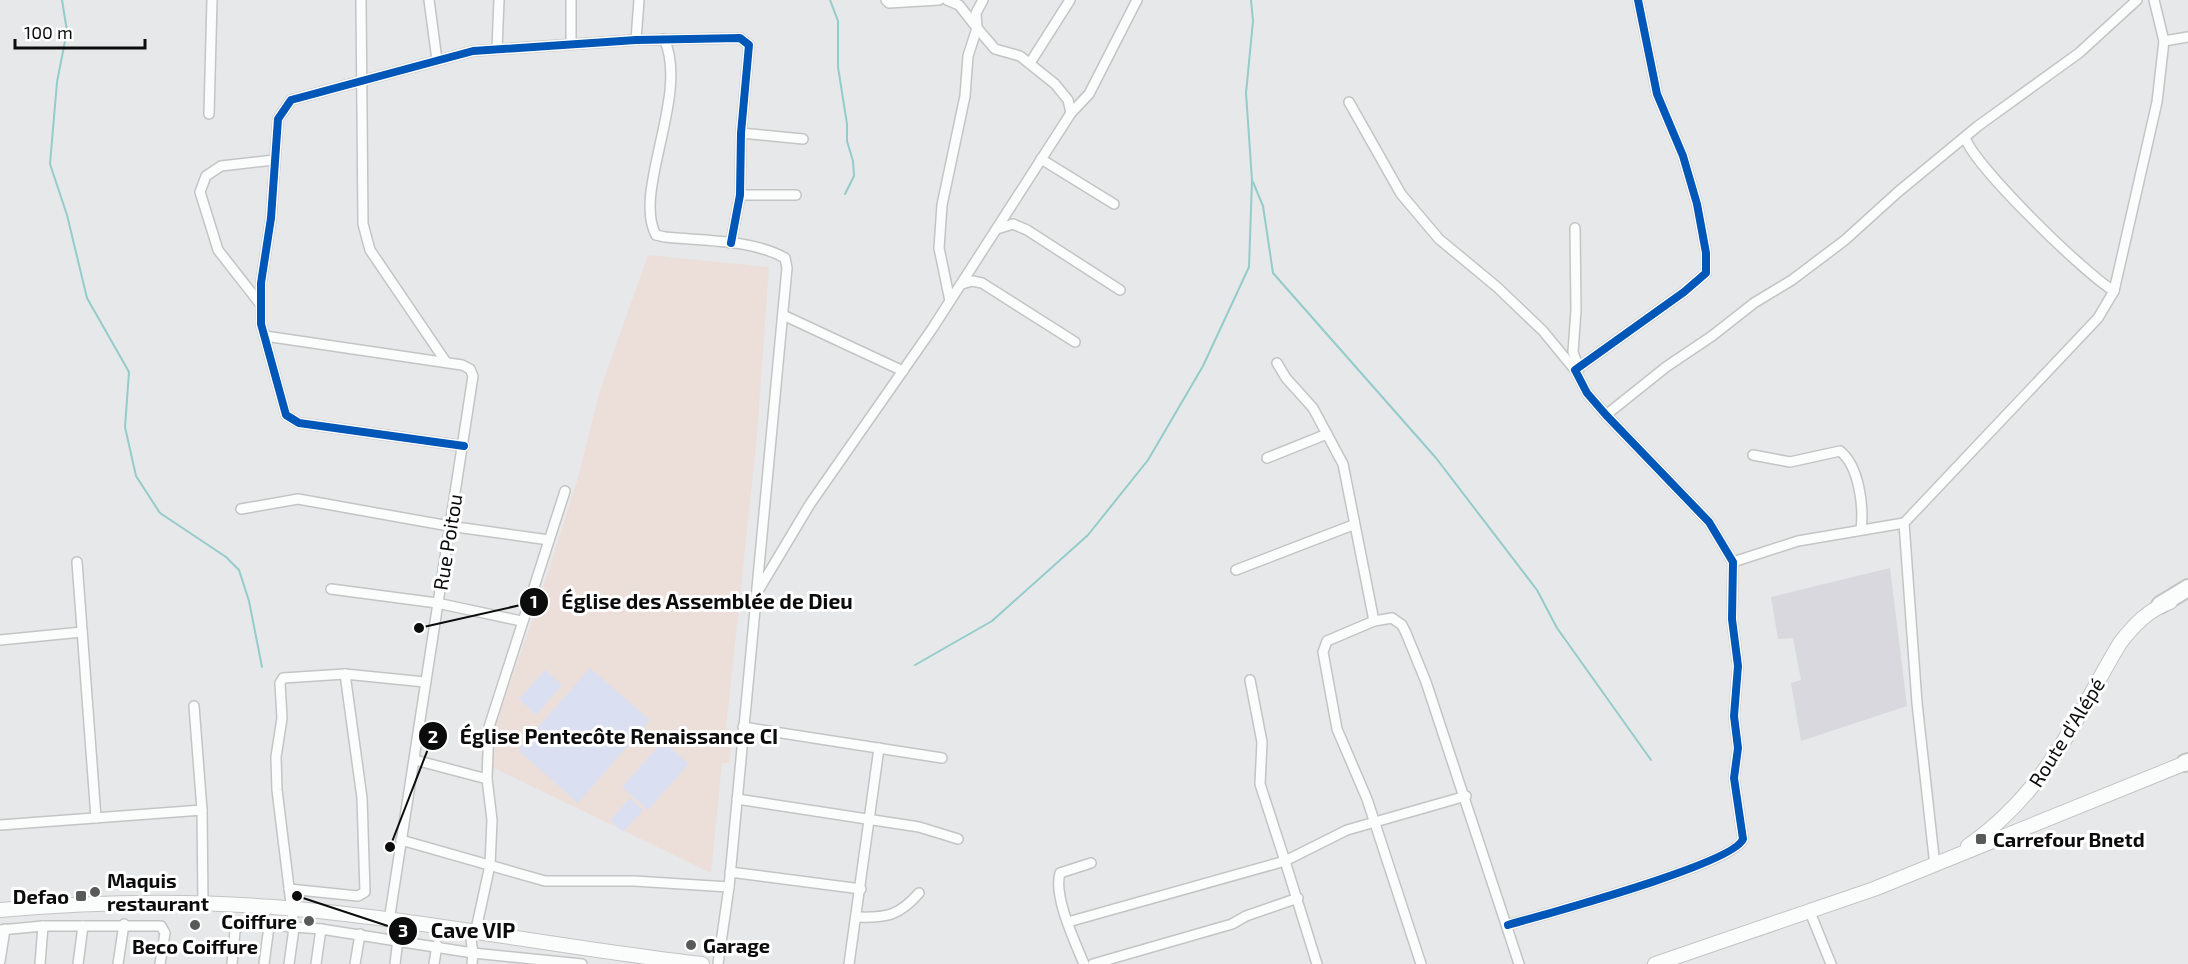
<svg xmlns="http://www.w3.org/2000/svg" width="2188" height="964" font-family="'Exo 2',sans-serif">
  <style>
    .built { fill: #d8d8de }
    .education { fill: #ecdfda }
    .green { fill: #dadff1 }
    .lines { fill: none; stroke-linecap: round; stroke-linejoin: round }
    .stream { stroke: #94cbcb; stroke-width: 2 }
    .minor-casing { stroke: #c4c4c5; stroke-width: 12 }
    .secondary-casing { stroke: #c4c4c5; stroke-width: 16 }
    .trunk-casing { stroke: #c4c4c5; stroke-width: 20 }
    .minor { stroke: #fbfcfc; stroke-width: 9 }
    .secondary { stroke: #fbfcfc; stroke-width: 14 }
    .trunk { stroke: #fbfcfc; stroke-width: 16 }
    .cycleway-casing { stroke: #fff; stroke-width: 11 }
    .cycleway { stroke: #0057b8; stroke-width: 8 }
    .poi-dot { fill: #59595a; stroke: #fff; stroke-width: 2 }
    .labels { text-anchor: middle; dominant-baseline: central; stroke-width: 6; stroke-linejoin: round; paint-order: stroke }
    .street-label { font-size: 20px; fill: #0c0c0d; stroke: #fff }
    .poi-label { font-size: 20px; font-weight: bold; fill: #0c0c0d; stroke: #fff; text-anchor: start }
    .leader { fill: none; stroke: #0c0c0d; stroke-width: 2 }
    .callout-dot { fill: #0c0c0d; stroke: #fff; stroke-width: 2 }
    .mark-label { font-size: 18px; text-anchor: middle; font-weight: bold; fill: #fff }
    .callout-label { font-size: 21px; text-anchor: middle; font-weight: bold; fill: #0c0c0d; stroke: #fff; stroke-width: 6; stroke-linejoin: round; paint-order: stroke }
  </style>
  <rect width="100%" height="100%" fill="#e7e8e9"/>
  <polygon class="built" points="1890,568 1907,706 1801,741 1791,683 1801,680 1793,638 1778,639 1771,597"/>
  <polygon class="education" points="648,255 769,267 757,436 726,729 733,730 729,763 722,763 711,873 490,766 494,729 537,606 577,481 600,390"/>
  <g class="green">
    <polygon points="590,668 650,720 578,803 518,750"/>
    <polygon points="545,670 562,685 536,715 519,699"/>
    <polygon points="663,741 689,764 648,810 622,787"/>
    <polygon points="630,798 643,810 623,832 610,820"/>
  </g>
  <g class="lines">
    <g class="stream">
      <polyline points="62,0 67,31 57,82 50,164 67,215 87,298 129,372 125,427 136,476 160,513 226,557 239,570 249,601 262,667"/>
      <polyline points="830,0 838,21 838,67 847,124 847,141 853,161 854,176 845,194"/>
      <polyline points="1253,182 1263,206 1273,273 1436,458 1537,590 1557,628 1651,760"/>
      <polyline points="915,665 992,621 1088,535 1148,460 1203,366 1249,267 1252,180 1246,93 1253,21 1251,0"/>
    </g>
    <g class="minor-casing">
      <g id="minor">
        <polyline points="361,0 363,224 370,250 446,362"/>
        <polyline points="429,0 437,60"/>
        <polyline points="886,0 889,3 939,0"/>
        <polyline points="947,0 959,5 977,28 968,56 965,96 942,205 939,248 950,301"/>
        <polyline points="983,0 976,13 977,28 995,49 1020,56 1055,84 1068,100 1071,113"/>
        <path d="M664 39C690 94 632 192 656 235L665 237C703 241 751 239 785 258L787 268 729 887 718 964"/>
        <polyline points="636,40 639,0"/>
        <polyline points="2164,41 2188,37"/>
        <polyline points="571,44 571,0"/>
        <polyline points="497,49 499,0"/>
        <polyline points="1030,63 1070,0"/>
        <polyline points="1349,102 1401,194 1439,239 1497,287 1543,331 1575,370"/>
        <polyline points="209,114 212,0"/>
        <polyline points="741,133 803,139"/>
        <path d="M1965 137C1972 164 2086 275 2114 291"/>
        <polyline points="1041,159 1114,204"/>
        <polyline points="740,195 796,195"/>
        <polyline points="1575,228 1576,310 1573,352 1579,369"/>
        <polyline points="997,229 1013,224 1027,230 1120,290"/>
        <polyline points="962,284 972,281 982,283 1075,342"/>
        <polyline points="261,305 218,250 200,192 206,176 221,166 274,160"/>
        <polyline points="783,315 903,371"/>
        <polyline points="265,336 462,365 470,369 473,376 389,921"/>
        <polyline points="1277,363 1286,378 1313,408 1343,464 1374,621"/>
        <polyline points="1606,415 1666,367 1712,336 1754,303 1792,280 1845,240 1898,192 1978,126 2079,53 2137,0"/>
        <polyline points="464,446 299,423 286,415 261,324 261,283 271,218 278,119 291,100 473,51 636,40 740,38 749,45 741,133 740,195 731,243"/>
        <path d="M1753 455 1790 462 1840 451C1859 466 1864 506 1861 529"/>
        <polyline points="1267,458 1327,434"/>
        <polyline points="241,509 298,499 449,526 549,540"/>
        <polyline points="77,562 96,818"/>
        <polyline points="1733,562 1798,541 1904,523"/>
        <polyline points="1236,570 1353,525"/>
        <polyline points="331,589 437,603 521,621"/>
        <polyline points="758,591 810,504 932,329 1071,113 1089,94 1137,0"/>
        <polyline points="0,640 82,632"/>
        <polyline points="194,706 202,810 203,904"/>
        <polyline points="743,727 942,758"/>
        <polyline points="415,760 487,779"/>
        <polyline points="737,799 919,827 958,839"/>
        <polyline points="0,825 202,810"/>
        <polyline points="401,840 545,881 634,881 729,887"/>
        <polyline points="1935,866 1917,703 1904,523 2098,318 2114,291 2157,102 2164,41 2154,0"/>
        <polyline points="730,872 861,889"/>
        <polyline points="289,889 358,896 365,892 362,798 345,674 425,682"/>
        <polyline points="1810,912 1831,964"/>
        <path d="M857 917C886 918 899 916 919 893"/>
        <polyline points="1068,922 1285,861 1260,784 1262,742 1250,680"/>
        <path d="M1508 925C1542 915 1734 864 1743 839L1734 778 1738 748 1734 716 1738 666 1732 619 1733 562 1709 522 1606 415 1587 393 1575 370 1684 292 1706 273V253L1697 204 1683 156 1657 94 1638 0"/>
        <polyline points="0,930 43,926 161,926 165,933 160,964"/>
        <polyline points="470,933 473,953 472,964"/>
        <polyline points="475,934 490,865 492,820 487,779 489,727 565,491"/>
        <polyline points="0,961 5,929"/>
        <polyline points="40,964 43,926"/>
        <polyline points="78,964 83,926"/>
        <polyline points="118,964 124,924"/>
        <polyline points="232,964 235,931 241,923 321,929 473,953 582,964"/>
        <polyline points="264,964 269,926"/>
        <polyline points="289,964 294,928 277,790 276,757 282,718 280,683 283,678 345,674"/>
        <polyline points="316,964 321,929"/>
        <polyline points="355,964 360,934"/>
        <polyline points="395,964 398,939"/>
        <polyline points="434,964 437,945"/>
        <polyline points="849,964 879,748"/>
        <path d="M1084 964C1075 942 1053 896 1060 873L1091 863"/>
        <polyline points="1093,964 1232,924 1246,916 1298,898"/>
        <polyline points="1317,964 1285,861 1347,830 1466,796"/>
        <polyline points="1421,964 1367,799 1337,729 1323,652 1327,641 1374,621 1392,618 1402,625 1406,633 1426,682 1519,964"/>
      </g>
    </g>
    <g class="secondary-casing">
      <g id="secondary">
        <path d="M1968 846C2046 792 2073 722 2120 643 2134 625 2148 610 2170 602"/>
        <path d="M0 910C91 902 182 900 273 907 417 918 559 948 702 964"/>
        <polyline points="1655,964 1874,889 2188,762"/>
      </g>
    </g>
    <g class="trunk-casing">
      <g id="trunk">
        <polyline points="2160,605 2188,588"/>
        <polyline points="2185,763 2188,762"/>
      </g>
    </g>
    <use href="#minor" class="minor"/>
    <use href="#secondary" class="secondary"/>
    <use href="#trunk" class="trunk"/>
    <g class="cycleway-casing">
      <g id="cycleway">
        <polyline points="464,446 299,423 286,415 261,324 261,283 271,218 278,119 291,100 473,51 636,40 740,38 749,45 741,133 740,195 731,243"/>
        <path d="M1508 925C1542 915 1734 864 1743 839L1734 778 1738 748 1734 716 1738 666 1732 619 1733 562 1709 522 1606 415 1587 393 1575 370 1684 292 1706 273V253L1697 204 1683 156 1657 94 1638 0"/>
      </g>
    </g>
    <use href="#cycleway" class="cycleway"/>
  </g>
  <g class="poi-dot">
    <rect x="1975" y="833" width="12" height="12" rx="3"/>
    <circle cx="95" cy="892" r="6"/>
    <rect x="75" y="890" width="12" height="12" rx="3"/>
    <circle cx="309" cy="921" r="6"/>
    <circle cx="195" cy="925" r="6"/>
    <circle cx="691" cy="945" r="6"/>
  </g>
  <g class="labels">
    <g class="street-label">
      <text transform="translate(447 542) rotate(-81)">Rue Poitou</text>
      <text transform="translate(2066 732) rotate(-58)">Route d'Alépé</text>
    </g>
    <g class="poi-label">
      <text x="1993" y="839">Carrefour Bnetd</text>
      <text x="107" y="880">Maquis<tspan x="107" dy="23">restaurant</tspan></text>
      <text x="69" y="896" text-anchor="end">Defao</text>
      <text x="297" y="921" text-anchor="end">Coiffure</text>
      <text x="703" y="945">Garage</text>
      <text x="195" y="946" text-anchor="middle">Beco Coiffure</text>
    </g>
  </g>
  <path class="leader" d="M419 628L534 602M390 847L433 736M297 896L403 931"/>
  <g class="callout-dot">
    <circle cx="419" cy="628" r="6"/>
    <circle cx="390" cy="847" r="6"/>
    <circle cx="297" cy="896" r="6"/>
    <circle cx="534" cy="602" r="15"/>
    <circle cx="433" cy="736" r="15"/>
    <circle cx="403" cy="931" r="15"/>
  </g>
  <g class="mark-label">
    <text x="534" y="608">1</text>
    <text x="433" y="743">2</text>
    <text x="403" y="937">3</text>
  </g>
  <g class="callout-label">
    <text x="707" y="609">Église des Assemblée de Dieu</text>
    <text x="619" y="744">Église Pentecôte Renaissance CI</text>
    <text x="473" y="938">Cave VIP</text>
  </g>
  <path d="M15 39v9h130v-9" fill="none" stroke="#0c0c0d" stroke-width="3"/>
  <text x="24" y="39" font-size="18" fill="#0c0c0d" stroke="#ffffff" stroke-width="4.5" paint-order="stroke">100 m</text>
</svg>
